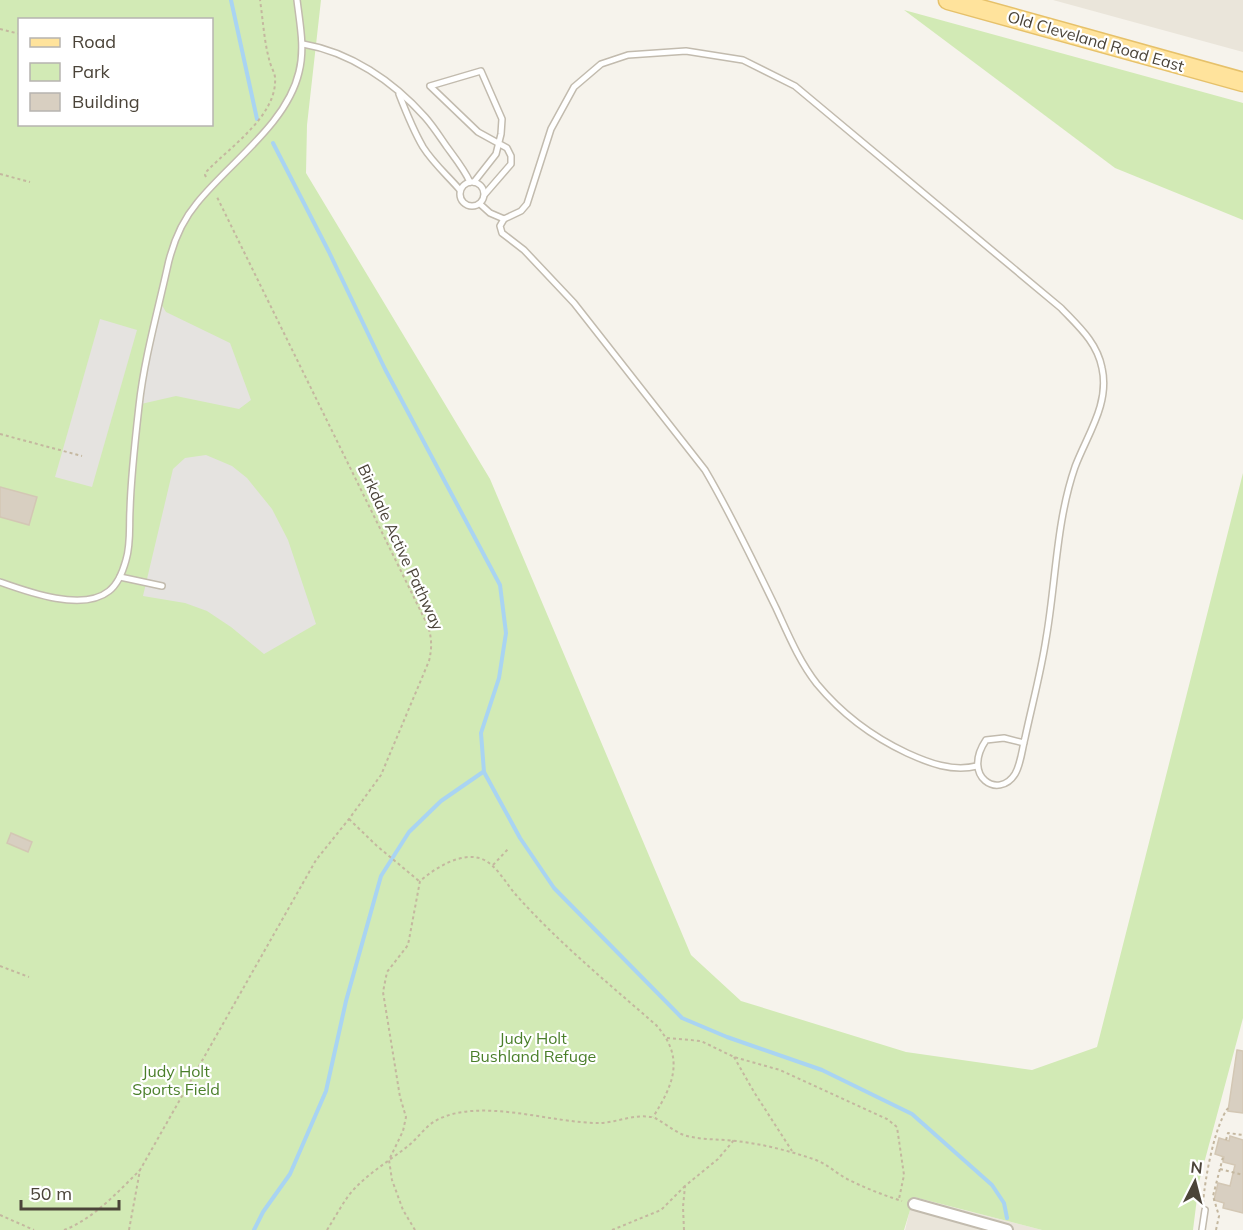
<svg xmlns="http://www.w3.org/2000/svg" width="1243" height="1230" font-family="Mulish,sans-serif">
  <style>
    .residential { fill: #eae5da }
    .green { fill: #d2eab5; fill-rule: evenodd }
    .parking { fill: #e5e3e0 }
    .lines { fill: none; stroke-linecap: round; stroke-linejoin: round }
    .stream { stroke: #a9d4f2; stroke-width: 4 }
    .building { fill: #d8cfc1; stroke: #d3c7b4; stroke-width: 1.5 }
    .service-casing { stroke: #c2bbae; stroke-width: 8 }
    .minor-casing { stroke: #c2bbae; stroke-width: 14 }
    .primary-casing { stroke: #e6c16a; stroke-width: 21 }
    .path { stroke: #c4b79f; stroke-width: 2; stroke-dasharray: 3 3; stroke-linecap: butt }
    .service { stroke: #fff; stroke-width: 5 }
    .minor { stroke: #fff; stroke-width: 10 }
    .primary { stroke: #ffe39c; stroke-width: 18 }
    .labels { text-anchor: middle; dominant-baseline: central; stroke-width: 4.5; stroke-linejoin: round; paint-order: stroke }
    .street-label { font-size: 16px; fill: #4b4439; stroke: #fff }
    .park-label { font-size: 16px; fill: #4a7f2a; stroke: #fff }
  </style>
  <rect width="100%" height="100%" fill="#f6f3ec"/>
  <g class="residential">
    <polygon points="1053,0 1243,0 1243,52"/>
    <polygon points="913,1197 1042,1230 905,1230"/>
  </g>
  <g class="green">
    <path d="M0 0H321L307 125 306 173 490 479 691 955 741 1001 906 1052 1032 1070 1097 1047 1243 473V1018L1199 1182 1193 1230H1042L914 1197 904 1230H0ZM20 20H212V124H20Z"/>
    <polygon points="904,10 1243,103 1243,220 1115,168"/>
  </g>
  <g class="parking">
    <polygon points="160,302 166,312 230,343 251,400 239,409 176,396 141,404 148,356"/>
    <polygon points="100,319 137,330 92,487 55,477"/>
    <polygon points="206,455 232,466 247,478 272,509 288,540 316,624 264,654 231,627 207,611 185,603 143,596 173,469 185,458"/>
  </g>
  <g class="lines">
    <g class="stream">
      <polyline points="231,0 257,119"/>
      <polyline points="273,143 329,252 385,369 500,585 506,633 499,678 481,733 484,772 520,838 554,888 682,1018 727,1037 822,1070 912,1114 992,1185 1004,1203 1007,1218"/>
      <polyline points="254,1230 263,1212 290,1174 326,1091 346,1001 381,876 409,832 441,801 483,772"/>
    </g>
  </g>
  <g class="building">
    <polygon points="0,487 37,497 29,525 0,517"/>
    <polygon points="11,833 32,842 28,852 7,843"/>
    <polygon points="1237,1050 1243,1051 1243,1113 1228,1111"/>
    <polygon points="1230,1136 1243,1140 1243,1213 1223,1208 1224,1203 1214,1200 1218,1183 1230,1186 1235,1165 1223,1162 1224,1157 1215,1154 1219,1138 1229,1141"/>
  </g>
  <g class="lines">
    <g class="service-casing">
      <g id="service">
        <path d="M303 44C350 52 393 81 425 117 433 126 440 137 447 147 455 158 464 169 470 182"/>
        <path d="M399 94C406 112 413 130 423 147 433 163 448 176 460 190"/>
        <circle cx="472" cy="194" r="12"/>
        <polyline points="474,182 496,154 501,134 502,119 481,71 430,86 478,132 507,148 511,156 511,164 485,194"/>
        <path d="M480 204 490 213 504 219 521 211 527 204 551 129 574 87 601 64 628 55 686 51 743 60 795 86 1061 308C1078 326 1097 342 1102 368 1110 404 1087 435 1075 467 1056 522 1056 582 1046 639 1041 672 1032 705 1025 738 1022 749 1021 764 1015 774 999 800 961 777 986 740L1004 738 1024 743"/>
        <path d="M504 219 500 226 502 233 524 250 574 303 705 470C731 514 753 561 776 608 788 634 799 661 817 684 841 713 873 737 907 753 929 763 952 772 977 766"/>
        <polyline points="120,577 162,586"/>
        <path d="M0 582C28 592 83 612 109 591 118 584 123 571 126 560 131 544 129 527 130 510 131 476 135 441 139 406 144 360 157 314 167 269 172 245 181 222 197 203 229 163 287 124 299 72 305 48 300 25 297 0"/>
        <polyline points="1202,1230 1205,1210"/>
      </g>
    </g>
    <g class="minor-casing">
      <polyline id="minor" points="914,1204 1007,1230"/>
    </g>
    <g class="primary-casing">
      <polyline id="primary" points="948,0 1243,82"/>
    </g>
    <g class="path">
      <polyline points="0,29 20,34"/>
      <polyline points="0,174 30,182"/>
      <path d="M206 177 205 175 207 171C231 146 278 115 275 77 274 71 270 65 269 59 264 40 263 20 260 0"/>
      <polyline points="0,434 82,456"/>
      <polyline points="349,819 377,846 419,881"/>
      <polyline points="493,865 509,848"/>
      <polyline points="0,966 29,977"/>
      <polyline points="667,1038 701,1041 734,1057 780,1070 887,1119 897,1127 904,1175 899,1199"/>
      <polyline points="734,1057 754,1092 792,1151"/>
      <polyline points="1226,1140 1228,1133 1243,1135"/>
      <polyline points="1220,1169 1243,1175"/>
      <path d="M1203 1203C1205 1179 1214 1127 1228 1108"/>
      <polyline points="0,1215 34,1230"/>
      <path d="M64 1230C92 1220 119 1191 140 1170"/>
      <path d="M129 1230 140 1170 316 860 349 819 381 775 429 661C432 648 432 639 428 626L216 195"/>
      <path d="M327 1230C334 1219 341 1206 349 1195 365 1175 388 1162 408 1146 417 1139 425 1127 435 1121 480 1096 552 1124 601 1123 618 1122 634 1114 651 1117 660 1118 674 1133 687 1136 703 1140 719 1139 736 1141 763 1144 790 1151 816 1160 827 1164 836 1173 847 1179 865 1188 883 1195 902 1201"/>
      <path d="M415 1230 403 1210 392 1180 389 1160 403 1131 406 1117 400 1097 383 992 387 972 408 945 420 881C435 868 462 851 482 859 497 865 506 884 517 896 559 943 608 983 656 1025 685 1057 674 1084 653 1117"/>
      <polyline points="612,1230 661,1210 685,1186"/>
      <polyline points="684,1230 683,1207 685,1186 718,1159 734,1140"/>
      <polyline points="1216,1230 1219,1216 1213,1196 1223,1157"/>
    </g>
    <use href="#service" class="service"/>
    <use href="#minor" class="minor"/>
    <use href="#primary" class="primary"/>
  </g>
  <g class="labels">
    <g class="street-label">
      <text transform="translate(1096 41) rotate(16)">Old Cleveland Road East</text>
      <text transform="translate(401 547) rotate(65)">Birkdale Active Pathway</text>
    </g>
    <g class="park-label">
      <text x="533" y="1038">Judy Holt<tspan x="533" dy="18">Bushland Refuge</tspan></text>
      <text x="176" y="1071">Judy Holt<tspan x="176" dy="18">Sports Field</tspan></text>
    </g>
  </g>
  <rect x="18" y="18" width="195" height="108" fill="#ffffff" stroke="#b7b4b0" stroke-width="1.5"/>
  <rect x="30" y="38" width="30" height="9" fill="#ffe39c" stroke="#b7b4b0" stroke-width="1.5"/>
  <text x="72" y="48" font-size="18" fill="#4b4439">Road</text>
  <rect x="30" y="63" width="30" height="18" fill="#d2eab5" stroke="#b7b4b0" stroke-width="1.5"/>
  <text x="72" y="78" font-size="18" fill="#4b4439">Park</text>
  <rect x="30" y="93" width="30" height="18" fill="#d8cfc1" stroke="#b7b4b0" stroke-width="1.5"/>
  <text x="72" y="108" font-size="18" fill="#4b4439">Building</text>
  <g transform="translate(1195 1182) rotate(6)" stroke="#ffffff" stroke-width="4.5" paint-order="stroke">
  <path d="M0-4.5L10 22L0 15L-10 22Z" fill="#4b4439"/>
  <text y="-9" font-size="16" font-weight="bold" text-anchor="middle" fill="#4b4439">N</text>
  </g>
  <path d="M21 1200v9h98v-9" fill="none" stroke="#4b4439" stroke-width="3"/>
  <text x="30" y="1200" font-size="18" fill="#4b4439" stroke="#ffffff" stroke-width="4.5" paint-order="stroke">50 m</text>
</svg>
